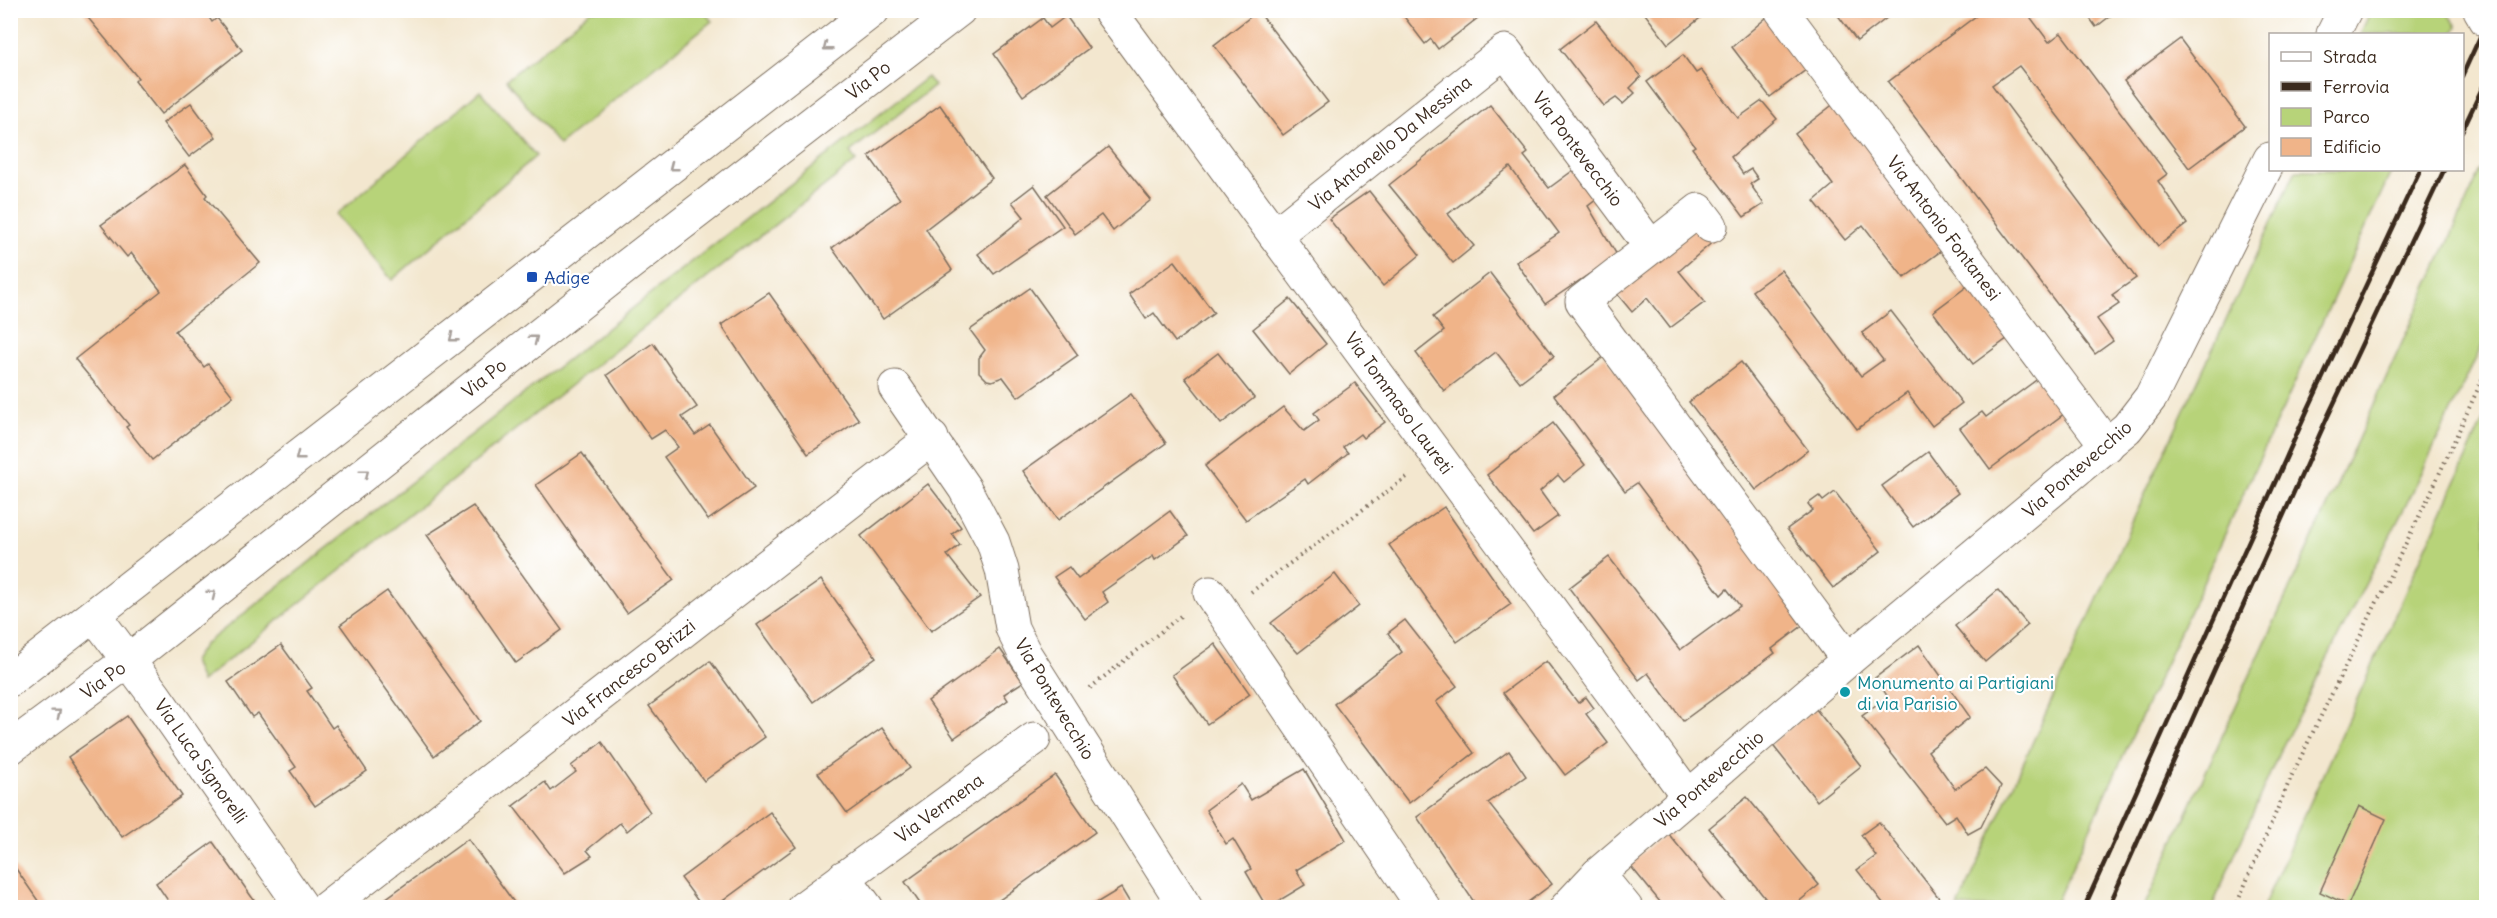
<svg xmlns="http://www.w3.org/2000/svg" width="2497" height="918" font-family="Delius,sans-serif">
  <style>
    .green { fill: #b7d379; stroke: #797e4c; stroke-width: 1.5 }
    .building { fill: #f0b489 }
    .lines { fill: none; stroke-linecap: round; stroke-linejoin: round }
    .minor-casing { stroke: #7b6c5c; stroke-width: 35 }
    .major-casing { stroke: #7b6c5c; stroke-width: 35 }
    .path { stroke: #7b6c5c; stroke-width: 4; stroke-dasharray: 1.5 4.5; stroke-linecap: butt }
    .minor { stroke: #fff; stroke-width: 33 }
    .major { stroke: #fff; stroke-width: 33 }
    .rail { stroke: #3b2a1e; stroke-width: 4.5 }
    .oneway { stroke: #a79f9a }
    .transit-dot { fill: #1a4fb4; stroke: #fff; stroke-width: 2 }
    .culture-dot { fill: #0f9aa8; stroke: #fff; stroke-width: 2 }
    .labels { text-anchor: middle; dominant-baseline: central; stroke-width: 4.5; stroke-linejoin: round; paint-order: stroke }
    .street-label { font-size: 18px; fill: #3b2a1e; stroke: #fff }
    .transit-label { font-size: 18px; fill: #164399; stroke: #fff; text-anchor: start }
    .culture-label { font-size: 18px; fill: #0d838f; stroke: #fff; text-anchor: start }
  </style>
  <rect width="100%" height="100%" fill="#fff"/>
  <filter id="ink" filterUnits="userSpaceOnUse"><feTurbulence type="fractalNoise" baseFrequency=".0167" numOctaves="2"/><feDisplacementMap in="SourceGraphic" scale="12" xChannelSelector="R" yChannelSelector="G"/><feConvolveMatrix kernelMatrix="1 2 1 2 8 2 1 2 1" color-interpolation-filters="sRGB"/></filter>
  <filter id="wash" filterUnits="userSpaceOnUse"><feTurbulence type="fractalNoise" baseFrequency=".008" numOctaves="4" result="noise"/><feDisplacementMap in="SourceGraphic" scale="24" xChannelSelector="R" yChannelSelector="G"/><feGaussianBlur stdDeviation="1.35" result="paint"/><feColorMatrix in="noise" values="0 0 0 0 0 0 0 0 0 0 0 0 0 0 0 0 0 1.4 0 .05"/><feComposite in="paint" operator="in"/></filter>
  <g filter="url(#wash)">
    <rect width="100%" height="100%" fill="#f3e7cf"/>
    <g class="green">
      <polygon points="592,10 703,11 712,21 559,145 506,80"/>
      <polygon points="2371,11 2446,11 2457,26 2453,34 2360,34"/>
      <polygon points="927,77 934,86 850,152 856,161 575,382 201,682 193,661 204,645"/>
      <polygon points="480,91 536,156 392,280 336,215"/>
      <polygon points="2486,159 2486,337 2413,491 2279,753 2212,907 2144,907"/>
      <polygon points="2296,170 2392,170 2054,907 1958,907 2144,496"/>
      <polygon points="2486,414 2486,907 2263,907"/>
    </g>
    <g id="blocks">
      <g class="building">
        <polygon points="86,10 204,10 212,22 217,18 242,50 161,114 135,81 138,78 84,13"/>
        <polygon points="1399,10 1488,10 1438,49 1431,39 1425,44"/>
        <polygon points="1642,10 1710,10 1668,44"/>
        <polygon points="1834,10 1897,10 1857,41"/>
        <polygon points="1984,10 2025,10 2049,42 2061,33 2167,174 2158,181 2187,224 2158,246 2019,66 1992,85 2136,278 2112,295 2119,304 2097,319 2113,341 2095,354 1888,82"/>
        <polygon points="2084,10 2118,10 2096,27"/>
        <polygon points="1258,11 1328,102 1283,135 1214,45"/>
        <polygon points="1066,16 1089,48 1023,96 994,54 1043,18 1050,28"/>
        <polygon points="1767,17 1807,69 1770,97 1732,47"/>
        <polygon points="1596,21 1641,77 1630,88 1635,93 1623,104 1616,98 1604,106 1560,49"/>
        <polygon points="2180,39 2245,126 2189,168 2124,81"/>
        <polygon points="1683,55 1696,73 1701,70 1738,118 1762,101 1777,119 1731,157 1743,174 1751,169 1758,179 1750,184 1764,204 1744,217 1692,148 1695,146 1647,82"/>
        <polygon points="191,103 216,137 189,157 163,123"/>
        <polygon points="1835,103 1945,248 1904,278 1863,225 1845,240 1814,201 1833,185 1795,134"/>
        <polygon points="940,105 992,178 926,229 952,270 883,319 832,248 900,199 869,156"/>
        <polygon points="1490,105 1528,153 1524,156 1549,188 1575,169 1597,199 1588,206 1617,255 1545,304 1516,262 1559,233 1510,167 1448,214 1474,246 1453,263 1389,185"/>
        <polygon points="1108,147 1151,200 1113,231 1101,215 1075,234 1047,195"/>
        <polygon points="14,164 18,215 10,215 10,165"/>
        <polygon points="185,165 207,195 205,197 260,263 175,331 204,367 208,364 233,396 152,460 126,427 129,425 75,359 161,291 131,253 127,257 101,225"/>
        <polygon points="1034,185 1063,226 994,274 978,254 1024,217 1012,202"/>
        <polygon points="1369,191 1420,255 1383,286 1329,219"/>
        <polygon points="1696,219 1715,240 1679,271 1705,302 1670,328 1647,298 1632,312 1613,289"/>
        <polygon points="1175,261 1214,313 1175,342 1154,313 1146,319 1129,294"/>
        <polygon points="1781,270 1861,376 1883,360 1862,333 1891,311 1962,403 1932,426 1907,393 1857,429 1752,291"/>
        <polygon points="1490,273 1554,356 1520,382 1496,352 1444,391 1416,353 1444,331 1433,317"/>
        <polygon points="1969,285 2008,338 1973,364 1933,312"/>
        <polygon points="1030,288 1078,355 1018,397 1003,377 992,381 987,380 979,372 979,358 985,350 970,330"/>
        <polygon points="769,293 859,420 808,454 721,325"/>
        <polygon points="1290,299 1326,344 1289,374 1253,329"/>
        <polygon points="653,343 697,407 682,417 695,435 710,425 754,488 708,520 664,457 678,447 665,430 651,439 607,375"/>
        <polygon points="1218,353 1254,398 1221,424 1185,378"/>
        <polygon points="1605,356 1806,623 1772,649 1775,653 1683,721 1648,673 1639,680 1569,588 1609,557 1680,650 1740,606 1727,589 1721,595 1637,483 1625,491 1554,395"/>
        <polygon points="1741,362 1808,450 1756,490 1689,402"/>
        <polygon points="2039,378 2065,413 1990,469 1960,428 1982,412 1986,417"/>
        <polygon points="1355,383 1385,422 1363,438 1360,434 1343,447 1348,453 1308,484 1305,479 1246,520 1205,466 1283,407 1304,431 1319,420 1314,413"/>
        <polygon points="1131,394 1166,443 1058,520 1023,471"/>
        <polygon points="1553,423 1585,465 1564,482 1558,475 1540,491 1558,516 1533,534 1487,475"/>
        <polygon points="1928,452 1958,493 1913,527 1882,486"/>
        <polygon points="582,453 674,580 627,613 536,485"/>
        <polygon points="928,484 961,527 952,534 960,545 947,555 980,597 931,631 861,536"/>
        <polygon points="1835,492 1881,551 1833,588 1787,529 1813,510 1808,504 1819,496 1823,501"/>
        <polygon points="473,506 562,630 516,663 427,535"/>
        <polygon points="1444,507 1511,604 1457,642 1389,545"/>
        <polygon points="1170,511 1188,536 1155,560 1153,556 1102,592 1108,602 1085,619 1054,577 1069,567 1078,579"/>
        <polygon points="1335,574 1359,606 1298,653 1271,623"/>
        <polygon points="821,580 876,657 813,702 757,625"/>
        <polygon points="1998,590 2028,625 1985,662 1955,626"/>
        <polygon points="387,591 480,721 434,756 340,625"/>
        <polygon points="1405,620 1457,686 1436,702 1474,753 1409,803 1334,704 1402,652 1388,633"/>
        <polygon points="1215,644 1250,694 1207,724 1172,675"/>
        <polygon points="281,645 312,688 307,691 332,728 336,725 367,771 315,806 290,771 296,767 258,713 252,717 228,682"/>
        <polygon points="1919,645 1970,717 1928,751 1955,789 1985,769 2001,786 1981,827 1968,834 1956,815 1945,822 1862,716 1888,697 1875,678"/>
        <polygon points="1000,649 1023,682 1004,694 1008,700 954,738 928,701"/>
        <polygon points="710,661 765,737 704,781 649,706"/>
        <polygon points="1546,661 1578,703 1586,697 1594,708 1586,714 1608,743 1565,775 1503,693"/>
        <polygon points="1815,708 1861,766 1817,801 1771,743"/>
        <polygon points="127,716 182,796 122,837 68,757"/>
        <polygon points="882,728 910,768 847,813 818,773"/>
        <polygon points="602,742 650,812 627,831 620,823 587,850 592,856 565,873 513,806 545,782 551,791 576,772 571,766"/>
        <polygon points="1509,751 1526,776 1488,803 1552,884 1520,908 1478,908 1417,817"/>
        <polygon points="1304,769 1346,840 1296,870 1305,885 1267,908 1246,872 1251,869 1233,839 1226,844 1206,810 1241,784 1251,800"/>
        <polygon points="1055,775 1095,832 988,908 923,908 905,882"/>
        <polygon points="1747,797 1819,885 1791,908 1773,908 1709,828"/>
        <polygon points="2359,806 2386,819 2348,905 2320,892"/>
        <polygon points="770,812 796,847 713,908 703,908 681,878"/>
        <polygon points="1879,822 1939,898 1928,908 1887,908 1857,870 1876,856 1861,835"/>
        <polygon points="1667,832 1729,908 1665,908 1629,864"/>
        <polygon points="468,839 518,908 385,908 381,902"/>
        <polygon points="213,842 258,906 256,908 173,908 156,883"/>
        <polygon points="14,866 43,908 10,908 10,868"/>
        <polygon points="1121,888 1133,908 1088,908"/>
      </g>
    </g>
  </g>
  <g filter="url(#ink)">
    <use href="#blocks" fill-opacity="0" stroke="#7b6c5c" stroke-width="1.5"/>
    <g class="lines">
      <g class="minor-casing">
        <g id="minor">
          <polyline points="1109,10 1688,796"/>
          <polyline points="1781,10 2107,446"/>
          <polyline points="2333,34 2345,10"/>
          <polyline points="1711,226 1699,210 1582,301 1848,660"/>
          <polyline points="1275,235 1505,51 1651,247"/>
          <polyline points="895,387 965,489 993,542 1002,570 1012,628 1025,654 1186,908"/>
          <polyline points="1210,593 1424,908"/>
          <polyline points="95,616 155,696 303,908"/>
          <polyline points="1598,874 1626,908"/>
          <polyline points="844,877 867,908"/>
          <polyline points="326,908 932,438"/>
          <polyline points="803,908 1034,739"/>
          <polyline points="1566,908 1598,874 1848,660 2127,428 2151,397 2270,159"/>
        </g>
      </g>
      <g class="major-casing">
        <g id="major">
          <polyline points="2480,10 2486,20"/>
          <polyline points="10,680 873,10"/>
          <polyline points="10,748 129,660 628,265 959,10"/>
        </g>
      </g>
      <g class="path">
        <polyline points="1251,592 1407,477"/>
        <polyline points="1090,688 1183,614"/>
        <polyline points="2235,908 2292,775 2431,492 2486,371"/>
      </g>
      <use href="#minor" class="minor"/>
      <use href="#major" class="major"/>
      <g class="rail">
        <polyline points="2462,76 2486,24"/>
        <polyline points="2462,131 2486,80"/>
        <polyline points="2084,908 2308,409 2420,170"/>
        <polyline points="2108,908 2327,418 2444,170"/>
      </g>
    </g>
    <defs><path id="oneway-chevron" d="M-2-3.5L2.5 0L-2 3.5" fill="none" stroke-width="1.6" stroke-linecap="round" stroke-linejoin="round" transform="scale(1.5)"/></defs>
    <g class="oneway">
      <use href="#oneway-chevron" transform="translate(827 47) rotate(142)"/>
      <use href="#oneway-chevron" transform="translate(673 167) rotate(142)"/>
      <use href="#oneway-chevron" transform="translate(453 338) rotate(142)"/>
      <use href="#oneway-chevron" transform="translate(534 339) rotate(-38)"/>
      <use href="#oneway-chevron" transform="translate(299 457) rotate(142)"/>
      <use href="#oneway-chevron" transform="translate(365 473) rotate(-38)"/>
      <use href="#oneway-chevron" transform="translate(212 594) rotate(-38)"/>
      <use href="#oneway-chevron" transform="translate(57 713) rotate(-37)"/>
    </g>
  </g>
  <rect class="transit-dot" x="526" y="271" width="12" height="12" rx="3"/>
  <circle class="culture-dot" cx="1845" cy="692" r="6"/>
  <g class="labels">
    <g class="street-label">
      <text transform="translate(868 80) rotate(-38)">Via Po</text>
      <text transform="translate(1390 143) rotate(-39)">Via Antonello Da Messina</text>
      <text transform="translate(1578 149) rotate(53)">Via Pontevecchio</text>
      <text transform="translate(1944 228) rotate(53)">Via Antonio Fontanesi</text>
      <text transform="translate(484 378) rotate(-38)">Via Po</text>
      <text transform="translate(1399 403) rotate(54)">Via Tommaso Laureti</text>
      <text transform="translate(2077 469) rotate(-41)">Via Pontevecchio</text>
      <text transform="translate(629 673) rotate(-38)">Via Francesco Brizzi</text>
      <text transform="translate(103 680) rotate(-36)">Via Po</text>
      <text transform="translate(1055 699) rotate(59)">Via Pontevecchio</text>
      <text transform="translate(201 761) rotate(55)">Via Luca Signorelli</text>
      <text transform="translate(1709 779) rotate(-41)">Via Pontevecchio</text>
      <text transform="translate(939 808) rotate(-36)">Via Vermena</text>
    </g>
    <g class="transit-label">
      <text x="544" y="277">Adige</text>
    </g>
    <g class="culture-label">
      <text x="1857" y="682">Monumento ai Partigiani<tspan x="1857" dy="21">di via Parisio</tspan></text>
    </g>
  </g>
  <rect width="2497" height="918" fill="none" stroke="#fff" stroke-width="36"/>
  <rect x="2269" y="33" width="195" height="138" fill="#ffffff" stroke="#b1aaa5" stroke-width="1.5"/>
  <rect x="2281" y="52" width="30" height="9" fill="#ffffff" stroke="#b1aaa5" stroke-width="1.5"/>
  <text x="2323" y="63" font-size="18" fill="#3b2a1e">Strada</text>
  <rect x="2281" y="82" width="30" height="9" fill="#3b2a1e" stroke="#b1aaa5" stroke-width="1.5"/>
  <text x="2323" y="93" font-size="18" fill="#3b2a1e">Ferrovia</text>
  <rect x="2281" y="108" width="30" height="18" fill="#b7d379" stroke="#b1aaa5" stroke-width="1.5"/>
  <text x="2323" y="123" font-size="18" fill="#3b2a1e">Parco</text>
  <rect x="2281" y="138" width="30" height="18" fill="#f0b489" stroke="#b1aaa5" stroke-width="1.5"/>
  <text x="2323" y="153" font-size="18" fill="#3b2a1e">Edificio</text>
</svg>
